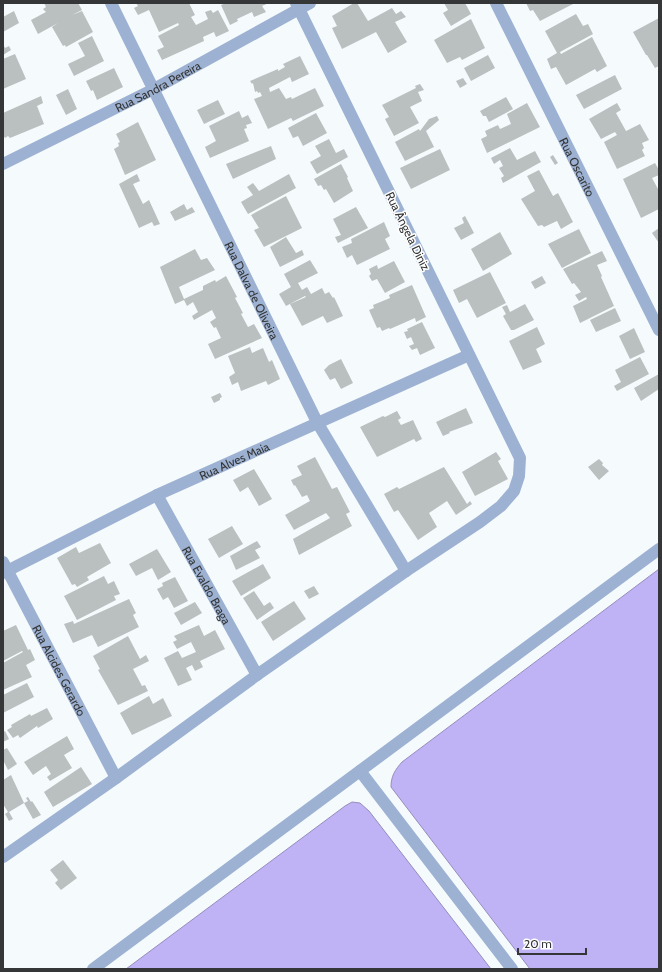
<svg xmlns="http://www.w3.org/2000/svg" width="662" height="972" font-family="Cabin,sans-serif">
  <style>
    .water { fill: #bfb2f5; stroke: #958dbc }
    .building { fill: #bac0bf }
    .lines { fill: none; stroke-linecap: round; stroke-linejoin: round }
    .lane { stroke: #9db1d2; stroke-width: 12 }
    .street { stroke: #9db1d2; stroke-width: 12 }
    .labels { text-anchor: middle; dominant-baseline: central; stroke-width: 3; stroke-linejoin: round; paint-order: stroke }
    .street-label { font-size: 12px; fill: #343637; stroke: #fff }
  </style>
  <rect width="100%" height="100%" fill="#f5fafd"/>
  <g class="water">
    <path d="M659 569V969H530L391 787C391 776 395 770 402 762Z"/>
    <polygon points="352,802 360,803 369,811 491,969 126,969 345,806"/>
  </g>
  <g class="building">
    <polygon points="44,3 78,3 82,10 72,15 82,11 93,32 66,47 65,45 63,46 52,27 58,23 38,34 31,20 46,12 43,9 46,7"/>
    <polygon points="136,3 189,3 195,15 191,17 196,25 208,19 205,12 211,10 213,13 218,10 229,31 216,37 214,32 203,37 204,41 162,60 157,50 164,47 158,36 179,25 178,23 159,32 149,10 138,15 134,8 138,6"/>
    <polygon points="226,3 269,3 262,6 266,12 254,17 252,12 237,19 238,21 230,25 221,5"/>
    <polygon points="354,3 357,3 368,21 392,8 396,14 401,11 406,17 395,22 407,42 388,53 376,32 342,49 332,28 337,26 332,16"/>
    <polygon points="444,3 465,3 471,14 451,26 443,13 448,10"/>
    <polygon points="526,3 572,3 573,4 540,21 533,10 530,11"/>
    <polygon points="14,11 19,23 3,32 3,17"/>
    <polygon points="576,14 583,26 588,24 593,34 560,52 561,54 592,37 607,66 597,72 595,69 566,85 556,67 551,69 547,59 557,53 545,31"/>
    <polygon points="659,18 659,66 655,68 647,55 646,55 633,32"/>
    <polygon points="471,19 485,48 462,60 460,57 447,63 434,40"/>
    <polygon points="92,36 104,61 74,76 68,64 85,56 78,43"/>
    <polygon points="3,44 5,48 9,46 11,50 3,55"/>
    <polygon points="15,54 26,79 3,89 3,59"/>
    <polygon points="488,55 495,68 471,81 464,68"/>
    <polygon points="300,56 309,74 292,82 290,77 269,88 270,92 279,88 286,99 291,97 292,99 315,88 324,106 293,121 291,118 268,129 254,99 262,96 260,92 258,93 257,91 255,92 253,83 252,84 250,81 278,69 278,71 285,67 283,64"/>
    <polygon points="114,68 123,87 97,100 93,90 91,91 86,81"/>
    <polygon points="615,75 622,89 584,109 576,95"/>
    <polygon points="463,78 467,84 460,88 456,81"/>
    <polygon points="420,84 424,90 418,92 422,101 410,107 419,123 394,136 385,119 389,117 382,105 416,88 415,86"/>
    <polygon points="68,89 77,109 66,115 56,95"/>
    <polygon points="41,96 43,103 37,106 44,124 10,138 8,136 5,138 3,135 3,113"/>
    <polygon points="506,97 513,109 489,122 486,116 483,116 480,111"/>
    <polygon points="218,100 225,114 204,124 197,110"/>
    <polygon points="527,103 540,127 487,153 481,139 487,136 485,131 498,125 500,129 511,124 507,114"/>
    <polygon points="617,103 621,110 616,113 626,131 640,124 649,140 642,143 644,148 642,150 645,156 617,169 604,142 617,135 615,132 601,139 589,119"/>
    <polygon points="239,111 242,118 248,115 252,123 246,125 247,128 244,129 249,141 210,158 205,147 216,141 209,126"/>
    <polygon points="316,113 327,133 303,146 298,136 293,138 288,128"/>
    <polygon points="437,116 439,120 426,131 434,147 405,161 395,142 419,129 420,131 429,119"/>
    <polygon points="138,122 156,160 125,175 114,149 119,146 118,143 120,142 116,134"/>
    <polygon points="329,139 336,153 344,149 348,157 317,174 310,162 321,156 315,146"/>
    <polygon points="271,146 276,159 233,179 226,164"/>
    <polygon points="510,148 517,160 535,151 541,162 503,183 501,178 504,176 499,168 503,166 500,160 494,164 491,158"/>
    <polygon points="440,149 450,170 411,189 400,168"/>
    <polygon points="553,155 558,163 555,165 550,157"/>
    <polygon points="655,163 659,170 659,175 652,178 658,189 659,189 659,209 641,218 623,179"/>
    <polygon points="341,164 348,177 347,178 353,191 334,203 326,189 324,190 321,185 318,186 314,179"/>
    <polygon points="539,170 553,196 558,193 573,222 561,229 557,221 544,227 542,225 538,226 521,199 535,191 527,176"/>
    <polygon points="137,174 140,181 133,184 143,204 149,200 160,224 154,226 152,222 139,228 119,184"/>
    <polygon points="289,174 296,188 248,214 241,202 253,195 247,187 253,183 259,191"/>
    <polygon points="286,196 302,228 264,247 254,230 259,228 251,215"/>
    <polygon points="184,204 187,210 192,207 195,212 175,221 170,212"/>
    <polygon points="356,207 368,228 338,243 335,237 341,235 333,219"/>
    <polygon points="465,216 474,233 461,240 454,228 464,223 462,218"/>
    <polygon points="384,222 390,236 385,239 390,249 357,265 352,255 347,258 342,247 352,243 351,239"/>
    <polygon points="659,228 659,243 652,233"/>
    <polygon points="579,229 591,253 562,268 548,244"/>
    <polygon points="500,232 512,254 483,271 471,249"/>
    <polygon points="286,237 296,253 302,250 304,255 280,267 270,247"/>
    <polygon points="195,249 201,260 207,258 215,270 179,287 184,299 203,290 203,286 215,280 216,282 226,276 237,297 235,298 243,313 241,314 248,327 254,324 262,338 215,359 208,344 221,338 216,327 214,328 210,322 216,318 212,310 194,320 192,316 198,312 193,302 187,306 184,300 175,304 160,267"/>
    <polygon points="602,251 607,261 597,265 602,276 601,277 614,306 580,323 573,306 587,299 586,297 579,301 575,295 581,292 574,283 572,284 563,269"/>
    <polygon points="310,260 318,273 298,283 302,290 307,287 311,294 322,288 325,294 329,292 333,298 334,297 343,316 327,323 323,316 302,326 290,304 306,297 305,296 286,306 279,294 291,287 284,274"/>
    <polygon points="394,261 405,282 385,293 377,279 372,281 369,276 371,274 369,269 377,265 378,269"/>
    <polygon points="490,272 506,303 477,318 467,299 459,303 453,290"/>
    <polygon points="542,276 546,283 535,289 531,282"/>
    <polygon points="412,285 426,317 416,322 415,318 390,329 389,328 382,331 380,327 377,328 369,310 374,308 373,305 390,298 389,295"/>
    <polygon points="525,304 534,320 514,330 511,330 503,316 506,314 502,307 507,305 510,312"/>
    <polygon points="615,308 621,321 596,332 590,320"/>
    <polygon points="422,322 435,348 420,355 417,348 412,350 409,346 414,344 411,337 407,339 404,332 408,331 407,329"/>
    <polygon points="537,327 545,344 536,349 542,362 523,370 509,341"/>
    <polygon points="634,328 645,352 630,359 619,336"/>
    <polygon points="250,347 252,353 263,348 269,362 272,360 280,379 268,385 266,381 241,391 238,382 232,385 229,377 235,373 228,356"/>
    <polygon points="640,357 649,374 617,391 614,386 621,382 615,370"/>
    <polygon points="341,359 353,383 341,389 335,378 330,380 324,370 329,365"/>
    <polygon points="659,374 659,389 641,401 634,388"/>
    <polygon points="220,393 222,397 220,398 220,400 214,403 211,397"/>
    <polygon points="466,408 473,423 449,432 450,433 443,436 436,422"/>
    <polygon points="397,411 401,418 398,420 401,425 413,420 422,439 416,442 414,439 377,457 360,427 383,416 385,417"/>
    <polygon points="496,452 501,459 498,461 508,479 475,496 462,472"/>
    <polygon points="315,457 332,489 337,487 350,512 346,514 352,526 299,555 293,539 330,518 326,513 294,530 285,515 310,501 307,495 302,497 295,485 294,486 291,480 302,475 297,466"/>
    <polygon points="599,459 603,463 602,465 609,471 599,480 588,467"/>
    <polygon points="444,467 467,504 470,501 472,504 456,515 447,501 429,513 437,527 418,540 398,510 394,512 384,494 397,487 399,489"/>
    <polygon points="254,469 272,499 259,506 248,487 240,492 233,480"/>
    <polygon points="232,526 243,544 219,558 208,539"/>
    <polygon points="257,541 261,547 255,550 260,558 236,570 230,556"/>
    <polygon points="100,543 111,563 87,577 89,580 77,587 75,584 72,585 57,558 76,547 79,553"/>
    <polygon points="157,549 171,572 158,580 152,568 136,576 129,564"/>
    <polygon points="263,564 271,578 241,596 232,581"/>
    <polygon points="104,576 108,584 114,581 120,594 114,596 116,600 77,620 64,596"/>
    <polygon points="175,577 188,601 174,608 168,597 163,600 157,589 163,586 162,583"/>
    <polygon points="314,586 319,594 309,599 304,591"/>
    <polygon points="254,591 264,606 270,602 274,608 257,620 243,598"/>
    <polygon points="129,599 136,613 133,615 139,627 98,647 92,635 73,643 64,624 73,621 74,624"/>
    <polygon points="294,601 306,619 273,641 261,622"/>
    <polygon points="195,602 202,613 181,625 174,613"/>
    <polygon points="16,625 28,650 30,649 35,660 26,665 32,677 3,690 3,663 23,652 22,651 3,661 3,631"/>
    <polygon points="199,625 204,636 215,630 225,649 200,661 203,667 195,671 192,665 186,668 192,680 178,686 164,658 178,651 182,658 196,652 191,642 177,649 173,642 177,640 174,636"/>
    <polygon points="128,636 140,659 146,655 149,661 133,669 142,686 145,685 148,691 118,705 98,670 100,669 93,656"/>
    <polygon points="27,683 34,697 3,713 3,695"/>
    <polygon points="149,696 153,704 163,698 172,716 132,735 120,713"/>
    <polygon points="47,708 53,719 38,728 37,726 20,738 18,735 13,738 7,730 12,727 11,725 30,714 31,716"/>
    <polygon points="5,731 9,739 3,742 3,732"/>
    <polygon points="67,736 74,749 64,755 72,768 50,781 47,777 51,774 46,766 33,775 24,762"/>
    <polygon points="7,748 17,764 8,770 3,760 3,750"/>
    <polygon points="81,767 92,784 53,807 44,792"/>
    <polygon points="11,775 24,803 28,801 26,798 28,797 31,802 32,801 41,815 33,819 24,803 9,812 13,819 9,821 5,814 8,812 3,804 3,780"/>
    <polygon points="63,860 77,878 61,890 55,883 58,880 50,870"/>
  </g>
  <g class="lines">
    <g class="lane">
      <polyline points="360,771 512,969"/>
      <polyline points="93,969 659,549"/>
    </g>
    <g class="street">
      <path id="s1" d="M111 3 317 422 406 571"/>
      <path id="s2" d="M496 3 659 330"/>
      <path id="s3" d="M3 164 154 89 310 3"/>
      <path id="s4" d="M157 495 257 675"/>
      <path id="s5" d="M3 562 116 778"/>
      <path id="s6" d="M3 573 157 495 469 355"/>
      <polyline points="3,857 116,778 257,675 406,571 480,522 501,506 514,491 519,476 520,458 296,3"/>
    </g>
  </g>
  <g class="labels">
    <g class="street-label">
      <text stroke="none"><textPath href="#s3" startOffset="173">Rua Sandra Pereira</textPath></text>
      <text stroke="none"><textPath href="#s2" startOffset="183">Rua Oscarito</textPath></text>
      <text transform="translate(408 231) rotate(64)">Rua Ângela Diniz</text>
      <text stroke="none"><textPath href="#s1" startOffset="320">Rua Dalva de Oliveira</textPath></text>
      <text stroke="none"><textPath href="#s6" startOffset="257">Rua Alves Maia</textPath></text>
      <text stroke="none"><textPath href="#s4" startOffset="103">Rua Evaldo Braga</textPath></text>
      <text stroke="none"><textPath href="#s5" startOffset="122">Rua Alcides Gerardo</textPath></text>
    </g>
  </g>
  <rect width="662" height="972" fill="none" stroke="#343637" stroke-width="8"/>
  <path d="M518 948v6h68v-6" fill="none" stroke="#343637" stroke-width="2"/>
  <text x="524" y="948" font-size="12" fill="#343637" stroke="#ffffff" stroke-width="3" paint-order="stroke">20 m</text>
</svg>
